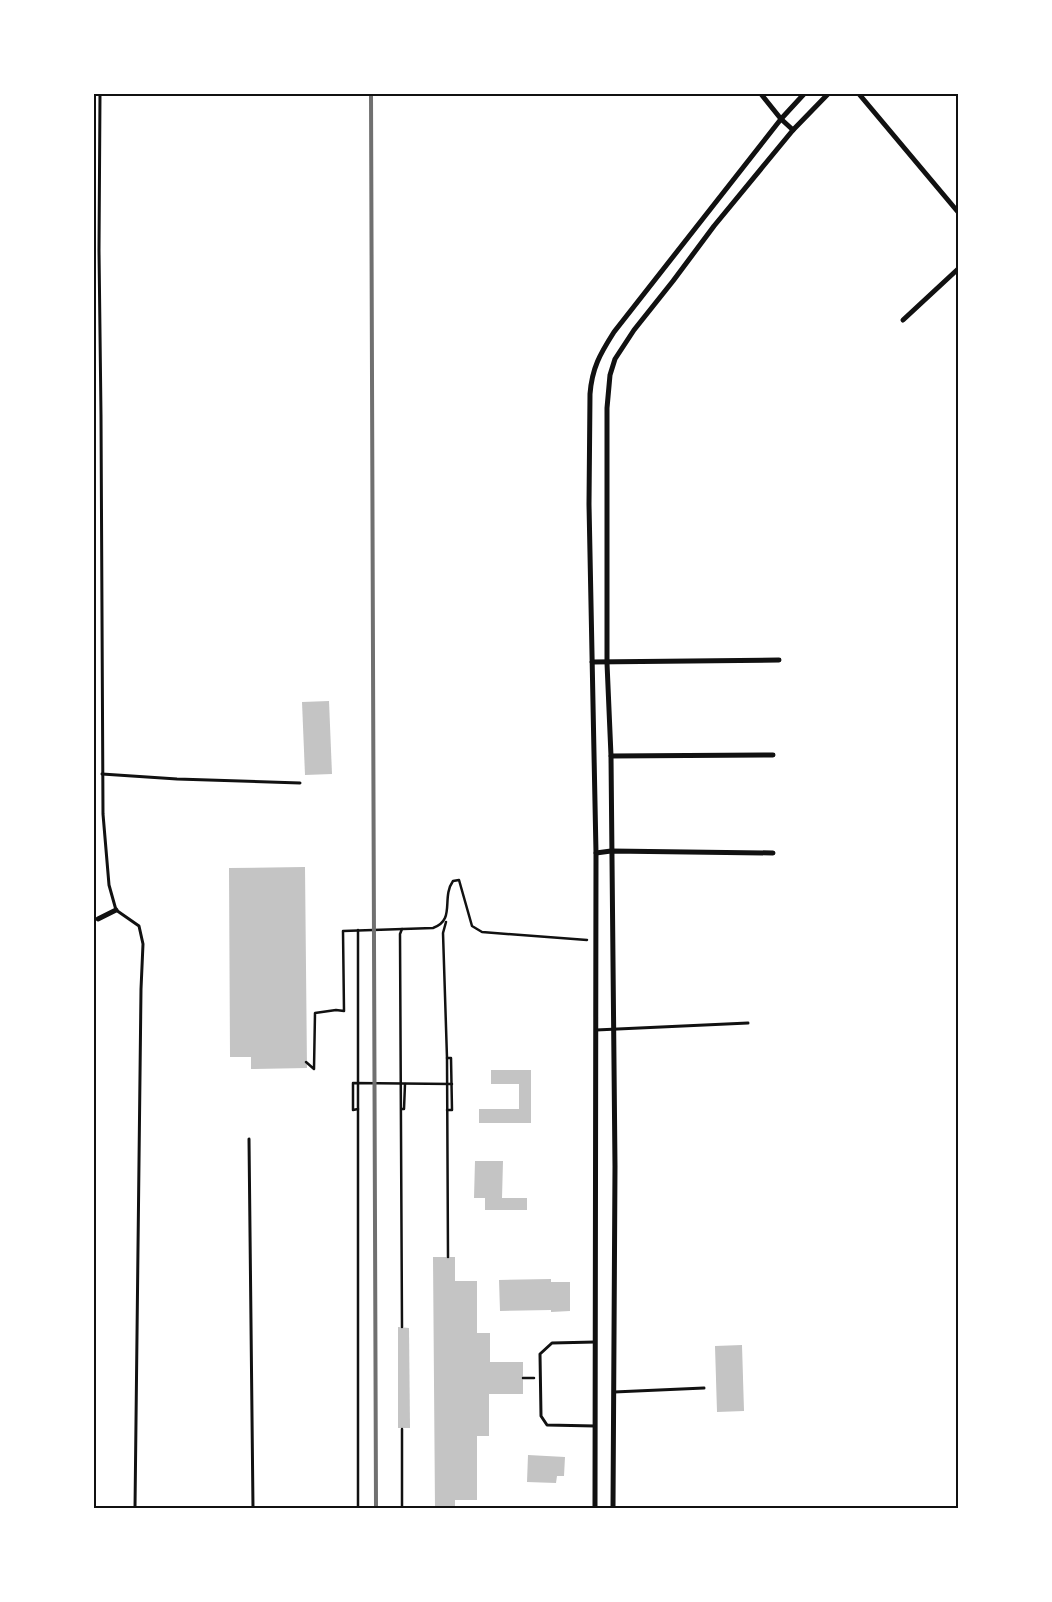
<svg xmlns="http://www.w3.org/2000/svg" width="1052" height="1602" font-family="'Exo 2',sans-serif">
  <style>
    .building { fill: #c4c4c4 }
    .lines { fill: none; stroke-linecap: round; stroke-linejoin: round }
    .path { stroke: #111; stroke-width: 2.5 }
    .service { stroke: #111; stroke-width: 3 }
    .minor { stroke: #111; stroke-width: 5 }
    .rail { stroke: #707070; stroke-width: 4 }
    .neatline { fill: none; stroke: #111; stroke-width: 2 }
  </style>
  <rect width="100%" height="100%" fill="#fff"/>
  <g class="building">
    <polygon points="329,701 332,774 305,775 302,702"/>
    <polygon points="305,867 307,1068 251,1069 251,1057 230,1057 229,868"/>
    <polygon points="491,1070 531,1070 531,1123 479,1123 479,1109 519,1109 519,1084 491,1084"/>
    <polygon points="475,1161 503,1161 502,1198 527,1198 527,1210 485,1210 485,1198 474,1198"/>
    <polygon points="433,1257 455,1257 455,1281 477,1281 477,1333 490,1333 490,1362 523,1362 523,1394 489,1394 489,1436 477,1436 477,1500 455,1500 455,1508 435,1508"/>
    <polygon points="551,1279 551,1282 570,1282 570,1311 551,1312 551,1310 500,1311 499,1280"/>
    <polygon points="398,1327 409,1328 410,1428 398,1428"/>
    <polygon points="742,1345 744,1411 717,1412 715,1346"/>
    <polygon points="528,1455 565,1457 564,1476 557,1476 556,1483 527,1482"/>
  </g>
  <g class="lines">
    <g class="path">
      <polyline points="446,922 443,933 447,1058 448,1257"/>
      <polyline points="402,929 400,934 402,1327"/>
      <polyline points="358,930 358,1508"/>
      <polyline points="447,1058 451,1058 452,1110 447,1110"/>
      <path d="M306 1062 314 1069 315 1013 336 1010 344 1011 343 931 433 928C456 920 441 898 453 881L459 880 472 926 482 932 587 940"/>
      <polyline points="358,1109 353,1110 353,1083 452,1084"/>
      <polyline points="402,1109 404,1109 405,1084"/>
      <polyline points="523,1378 534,1378"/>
      <polyline points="402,1508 402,1429"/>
    </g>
    <g class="service">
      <polyline points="100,94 99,250 101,415 103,814 109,885 116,910 139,926 143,944 141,989 135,1508"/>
      <polyline points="102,774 177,779 300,783"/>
      <polyline points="596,1030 748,1023"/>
      <polyline points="249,1139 253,1508"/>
      <polyline points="614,1392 704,1388"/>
      <polyline points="595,1426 547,1425 541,1416 540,1354 552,1343 595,1342"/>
    </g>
    <g class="minor">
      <polyline points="761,94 781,119 793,130"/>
      <polyline points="859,94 958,212"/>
      <polyline points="903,320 958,269"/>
      <polyline points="592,662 779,660"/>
      <polyline points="611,756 773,755"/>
      <polyline points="596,853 611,851 773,853"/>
      <polyline points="98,919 116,910"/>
      <path d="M595 1508 596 853 589 504 590 394C592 368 600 354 614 332L781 119 804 94"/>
      <polyline points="613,1508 615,1166 611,756 607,663 607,408 610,375 615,359 634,330 673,281 714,226 793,130 828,94"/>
    </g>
    <polyline class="rail" points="371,94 376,1508"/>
  </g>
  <rect width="1052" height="1602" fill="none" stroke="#ffffff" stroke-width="190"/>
  <rect x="95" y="95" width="862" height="1412" class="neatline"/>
</svg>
